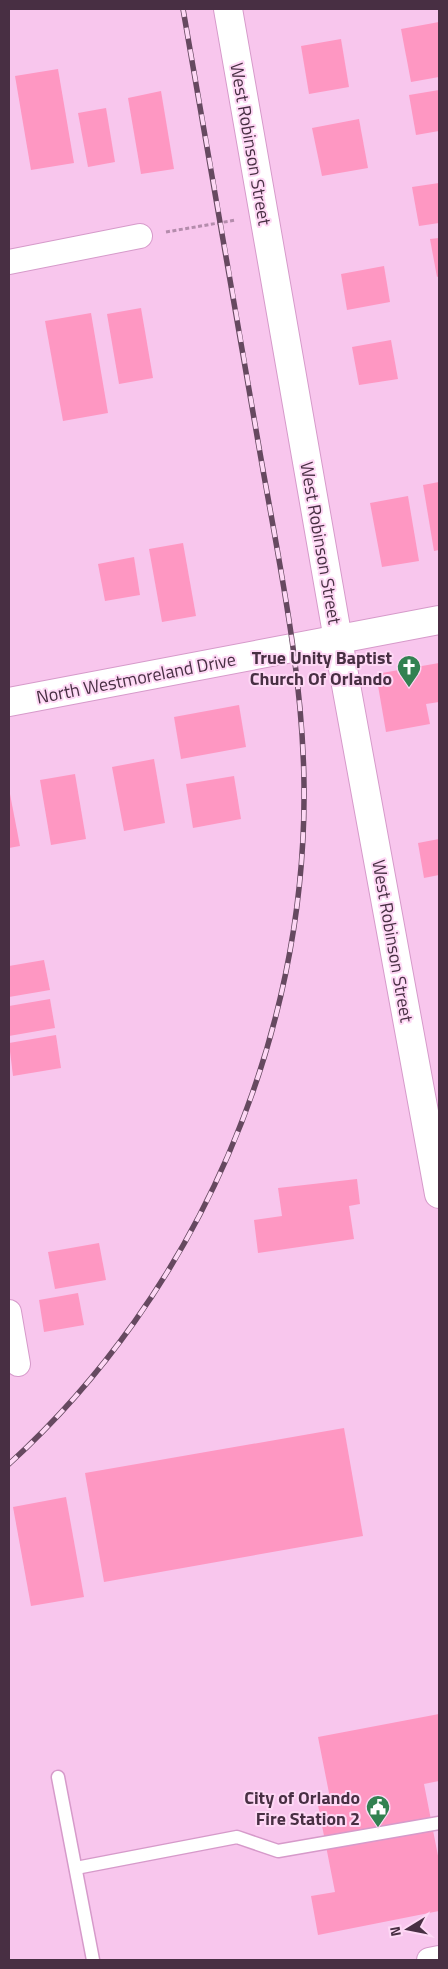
<svg xmlns="http://www.w3.org/2000/svg" width="448" height="1969" font-family="'Titillium Web',sans-serif">
  <style>
    .building { fill: #fe97c2 }
    .lines { fill: none; stroke-linecap: round; stroke-linejoin: round }
    .lane-casing { stroke: #d69aca; stroke-width: 15 }
    .street-casing { stroke: #d69aca; stroke-width: 26 }
    .secondary-casing { stroke: #d69aca; stroke-width: 30 }
    .path { stroke: #b48cac; stroke-width: 3; stroke-dasharray: 4 2.5; stroke-linecap: butt }
    .lane { stroke: #fff; stroke-width: 12 }
    .street { stroke: #fff; stroke-width: 24 }
    .secondary { stroke: #fff; stroke-width: 28 }
    .rail-casing { stroke: #664960; stroke-width: 5.5 }
    .rail { stroke: #fed8f5; stroke-width: 4; stroke-dasharray: 11; stroke-linecap: butt }
    .labels { text-anchor: middle; dominant-baseline: central; stroke-width: 4; stroke-linejoin: round; paint-order: stroke }
    .street-label { font-size: 18px; fill: #482f43; stroke: #fed8f5 }
    .poi-label { font-size: 18px; font-weight: bold; fill: #482f43; stroke: #fed8f5; text-anchor: end }
  </style>
  <rect width="100%" height="100%" fill="#f8c6ed"/>
  <g class="building">
    <polygon points="439,22 439,77 411,82 401,29"/>
    <polygon points="341,39 349,87 309,94 301,46"/>
    <polygon points="58,69 74,163 31,170 15,76"/>
    <polygon points="439,90 439,131 416,135 409,95"/>
    <polygon points="161,91 174,169 141,174 128,98"/>
    <polygon points="106,108 115,162 88,167 78,113"/>
    <polygon points="359,119 368,168 322,176 312,128"/>
    <polygon points="439,183 439,223 419,226 412,187"/>
    <polygon points="439,238 439,276 437,277 430,239"/>
    <polygon points="384,266 390,302 347,310 341,274"/>
    <polygon points="141,308 153,378 119,384 107,314"/>
    <polygon points="91,313 108,413 63,421 45,321"/>
    <polygon points="391,340 398,379 359,385 352,347"/>
    <polygon points="439,482 439,550 434,551 423,485"/>
    <polygon points="408,496 419,561 382,567 370,503"/>
    <polygon points="183,543 196,616 162,622 149,549"/>
    <polygon points="134,557 140,595 105,601 98,564"/>
    <polygon points="439,663 439,702 426,704 430,724 386,732 376,674"/>
    <polygon points="239,705 246,747 181,759 174,717"/>
    <polygon points="154,759 165,823 124,831 112,767"/>
    <polygon points="75,774 86,839 51,845 40,780"/>
    <polygon points="234,776 241,819 193,828 186,784"/>
    <polygon points="9,789 20,846 9,848"/>
    <polygon points="439,839 439,875 424,878 418,843"/>
    <polygon points="44,960 50,990 9,997 9,966"/>
    <polygon points="50,999 55,1028 9,1036 9,1006"/>
    <polygon points="56,1035 61,1068 13,1076 9,1043"/>
    <polygon points="357,1179 360,1204 349,1206 354,1239 258,1253 254,1220 282,1216 278,1188"/>
    <polygon points="99,1243 106,1280 55,1289 48,1252"/>
    <polygon points="78,1293 84,1325 44,1332 39,1300"/>
    <polygon points="344,1428 363,1536 104,1582 85,1473"/>
    <polygon points="66,1497 84,1597 31,1606 13,1507"/>
    <polygon points="439,1714 439,1781 424,1784 439,1861 439,1911 318,1935 311,1896 335,1892 316,1795 329,1793 318,1737"/>
  </g>
  <g class="lines">
    <g class="lane-casing">
      <g id="lane">
        <polyline points="58,1777 93,1960"/>
        <polyline points="76,1868 237,1837 278,1851 439,1823"/>
      </g>
    </g>
    <g class="street-casing">
      <g id="street">
        <polyline points="9,262 140,236"/>
        <polyline points="9,1312 18,1364"/>
        <polyline points="429,1960 439,1958"/>
      </g>
    </g>
    <g class="secondary-casing">
      <g id="secondary">
        <polyline points="228,9 344,674 439,1194"/>
        <polyline points="9,702 439,620"/>
      </g>
    </g>
    <polyline class="path" points="166,232 236,220"/>
    <use href="#lane" class="lane"/>
    <use href="#street" class="street"/>
    <use href="#secondary" class="secondary"/>
    <g class="rail-casing">
      <path id="rail" d="M9 1464C196 1294 307 1039 304 785 303 674 279 562 260 453 235 305 209 157 183 9"/>
    </g>
    <use href="#rail" class="rail"/>
  </g>
  <defs>
    <g id="church-pin" transform="scale(1.25)"><path d="M0 17L-7.5 6A9.5 9.5 0 1 1 7.5 6Z" fill="#328151" stroke="#fed8f5"/><path d="M-1.2-6h2.4v3.5h3.3v2.4h-3.3V6h-2.4V-.1h-3.3v-2.4h3.3Z" fill="#fff"/></g>
    <g id="civic-pin" transform="scale(1.25)"><path d="M0 17L-7.5 6A9.5 9.5 0 1 1 7.5 6Z" fill="#328151" stroke="#fed8f5"/><path d="M-.6-6.5H3V-4.5H.6V-3L4-1V1h2V6H-6V1h2V-1L-.6-3ZM-1.2 2.5V6h2.4V2.5Z" fill="#fff"/></g>
  </defs>
  <g fill-rule="evenodd">
    <use href="#church-pin" x="409" y="667"/>
    <use href="#civic-pin" x="378" y="1807"/>
  </g>
  <g class="labels">
    <g class="street-label">
      <text transform="translate(251 144) rotate(80)">West Robinson Street</text>
      <text transform="translate(321 543) rotate(80)">West Robinson Street</text>
      <text transform="translate(136 678) rotate(-11)">North Westmoreland Drive</text>
      <text transform="translate(393 941) rotate(80)">West Robinson Street</text>
    </g>
    <g class="poi-label">
      <text x="392" y="657">True Unity Baptist<tspan x="392" dy="21">Church Of Orlando</tspan></text>
      <text x="360" y="1797">City of Orlando<tspan x="360" dy="21">Fire Station 2</tspan></text>
    </g>
  </g>
  <rect width="448" height="1969" fill="none" stroke="#482f43" stroke-width="20"/>
  <g transform="translate(408 1929) rotate(260)" stroke="#fed8f5" stroke-width="4" paint-order="stroke">
  <path d="M0-4L9 19L0 12L-9 19Z" fill="#482f43"/>
  <text y="-8" font-size="14" font-weight="bold" text-anchor="middle" fill="#482f43">N</text>
  </g>
</svg>
